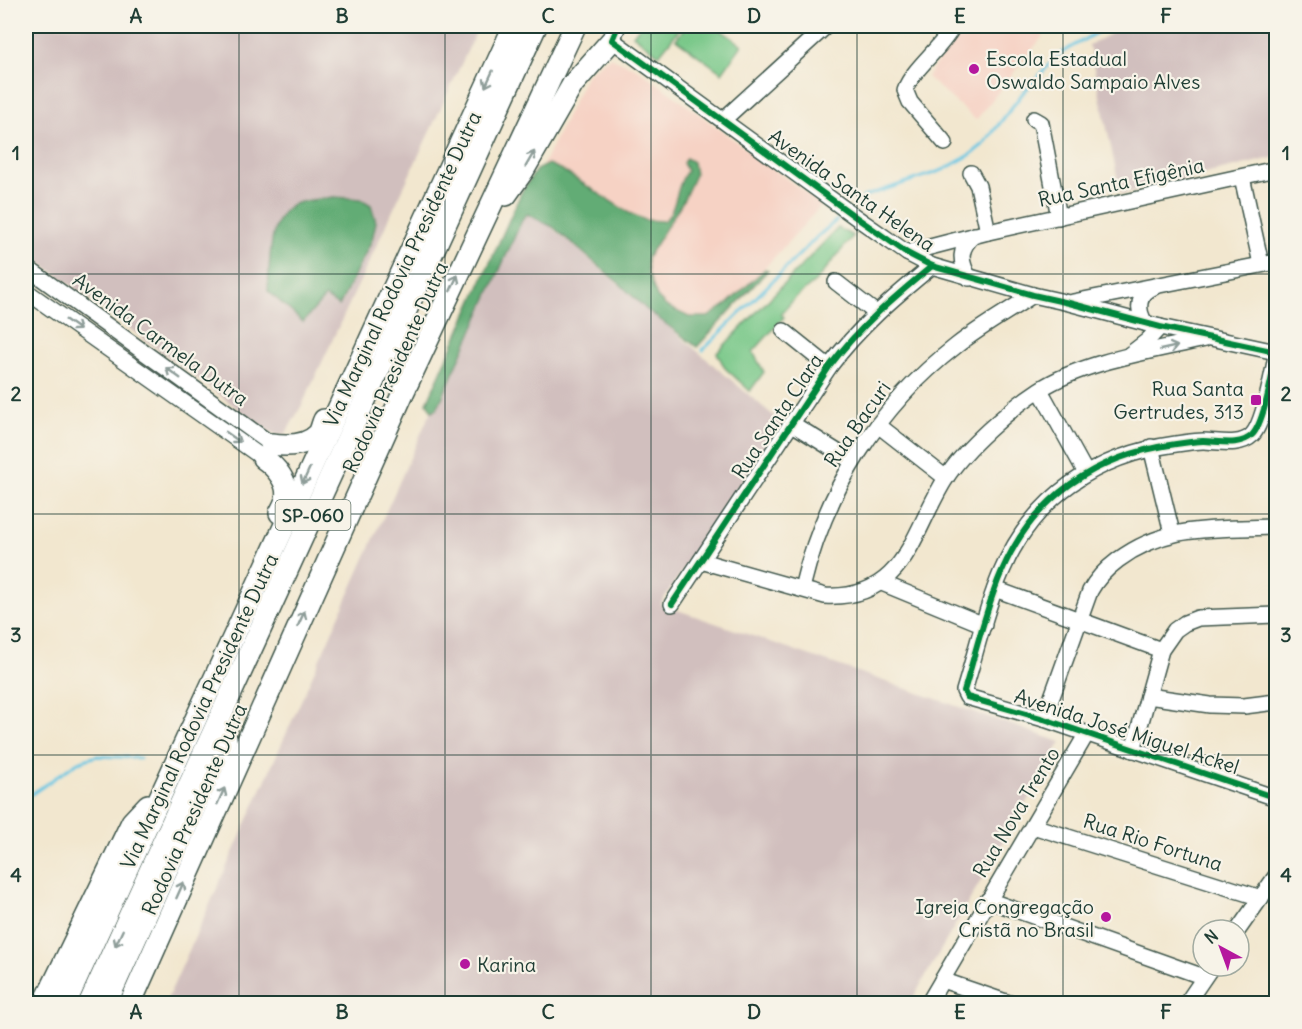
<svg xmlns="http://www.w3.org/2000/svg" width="1302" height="1029" font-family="Delius,sans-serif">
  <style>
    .built { fill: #f6d2c4 }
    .industrial { fill: #d1bfbe }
    .green { fill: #79c889; stroke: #4c825e; stroke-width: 1.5 }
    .forest { fill: #62ac75; stroke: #407454; stroke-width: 1.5 }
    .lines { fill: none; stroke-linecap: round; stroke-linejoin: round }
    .stream { stroke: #65c6e3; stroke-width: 3 }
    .minor-casing { stroke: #3f564b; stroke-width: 18 }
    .highway-casing { stroke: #3f564b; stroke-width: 24 }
    .minor { stroke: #fff; stroke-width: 15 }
    .highway { stroke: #fff; stroke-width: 21 }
    .cycleway-casing { stroke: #f7f3e8; stroke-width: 10 }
    .cycleway { stroke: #00873e; stroke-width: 6 }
    .oneway { stroke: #8f9e9a }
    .grid { fill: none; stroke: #1f3d34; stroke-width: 1.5; stroke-opacity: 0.55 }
    .poi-dot { fill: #b5179e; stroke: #f7f3e8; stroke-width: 2 }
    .labels { text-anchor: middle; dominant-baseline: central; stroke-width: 4.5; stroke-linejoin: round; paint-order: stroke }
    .shield { fill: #f7f3e8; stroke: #60746a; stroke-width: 1.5 }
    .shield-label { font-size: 18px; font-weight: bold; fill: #1f3d34 }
    .poi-label { font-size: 20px; fill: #1f3d34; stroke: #f7f3e8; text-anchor: start }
    .street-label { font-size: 20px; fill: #1f3d34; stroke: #f7f3e8 }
    .neatline { fill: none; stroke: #1f3d34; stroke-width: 2 }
    .grid-label { font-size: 20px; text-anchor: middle; font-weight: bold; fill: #1f3d34 }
  </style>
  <rect width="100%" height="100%" fill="#f7f3e8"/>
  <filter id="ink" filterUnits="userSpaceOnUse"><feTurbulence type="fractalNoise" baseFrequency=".0167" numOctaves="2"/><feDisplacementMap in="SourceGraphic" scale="12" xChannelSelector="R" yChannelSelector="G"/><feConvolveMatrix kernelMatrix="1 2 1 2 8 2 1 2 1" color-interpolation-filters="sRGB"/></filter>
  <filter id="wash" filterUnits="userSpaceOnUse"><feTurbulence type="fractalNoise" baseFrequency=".008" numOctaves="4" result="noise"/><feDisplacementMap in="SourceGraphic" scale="24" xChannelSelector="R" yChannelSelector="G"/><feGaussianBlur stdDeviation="1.35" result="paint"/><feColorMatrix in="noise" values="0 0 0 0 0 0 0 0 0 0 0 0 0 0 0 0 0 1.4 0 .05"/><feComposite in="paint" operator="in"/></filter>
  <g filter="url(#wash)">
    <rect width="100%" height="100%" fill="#f2e7cf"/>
    <g class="built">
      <polygon points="962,26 1051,26 976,120 927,77"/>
      <polygon points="610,57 639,70 822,205 695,344 527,197 587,74"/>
    </g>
    <g class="industrial">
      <polygon points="26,26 479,26 303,403 286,433 277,435 267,430 26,252"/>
      <polygon points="1125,26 1276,26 1276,157 1121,194 1089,45"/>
      <polygon points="524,204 782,423 660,604 1061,742 910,1003 165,1004"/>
    </g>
    <g class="green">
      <polygon points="640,26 682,26 659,55 633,35"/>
      <polygon points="686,26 715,26 742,45 722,73 676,39"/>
      <polygon points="838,228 853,236 816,281 796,297 781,314 784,317 753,352 764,372 750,391 725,368 717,353"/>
    </g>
    <g class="forest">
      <path d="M686 158 693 162 695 175 683 201 647 258 648 273 657 297 666 306 689 317H708L727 304 765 269 768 270 697 347 646 309 620 284 553 227 527 214 523 218 437 409 432 411 427 403 522 191 536 170 548 164 562 170 629 213 645 220 664 221C678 209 675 186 687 171L683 163Z"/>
      <path d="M334 197 361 199 371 205 376 222 372 240 339 306 325 297 303 322 268 291C270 265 267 212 297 203 309 199 323 199 334 197Z"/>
    </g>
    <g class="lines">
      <g class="stream">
        <polyline points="863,197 943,170 970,155 984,144 1022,94 1059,54 1108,26"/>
        <polyline points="703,350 817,237 837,220"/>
        <polyline points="26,798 78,762 97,756 140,758"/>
      </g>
    </g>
  </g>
  <g filter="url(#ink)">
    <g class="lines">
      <g class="minor-casing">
        <g id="minor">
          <polyline points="618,26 612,40 857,218 907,253 932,266 1033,295 1069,303 1160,327 1276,352"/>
          <polyline points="1034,119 1041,123 1059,217"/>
          <polyline points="723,120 826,26"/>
          <path d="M945 143 910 102 905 90C913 68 941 49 953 26"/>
          <polyline points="971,173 978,186 988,232"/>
          <polyline points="1242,177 1261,264"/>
          <polyline points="907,253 988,232 1276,169"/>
          <polyline points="26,267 271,444"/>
          <path d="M969 278C960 261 958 249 974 235"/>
          <polyline points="836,282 876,313"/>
          <polyline points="26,291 263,458"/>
          <polyline points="1073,302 1276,262"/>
          <path d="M1145 323C1136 308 1138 294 1154 287"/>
          <polyline points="784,331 829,367"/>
          <polyline points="1129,355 1147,341 1160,327"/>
          <path d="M1276 357C1272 375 1264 423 1252 435 1240 447 1218 441 1203 441 1194 441 1185 443 1176 444 1096 455 1033 497 1001 573 985 610 976 652 964 691L967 697 1044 719 1276 798"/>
          <polyline points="1040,390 1086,473"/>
          <polyline points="791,423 852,461"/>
          <polyline points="878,425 946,478"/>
          <polyline points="1151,447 1172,533"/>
          <path d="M701 561 825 596C906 600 912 531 946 478 965 448 1010 409 1039 390 1084 361 1153 351 1205 339"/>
          <polyline points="882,583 984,625"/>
          <path d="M802 588C825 492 877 407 956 346 980 327 1007 312 1033 295"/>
          <polyline points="995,589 1161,650"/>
          <path d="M672 604 829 367C860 326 893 298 932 266"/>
          <polyline points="1148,696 1210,705 1244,706 1276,702"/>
          <path d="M1044 719 1090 591C1097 578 1106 569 1118 560 1167 524 1212 530 1270 527L1276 524"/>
          <polyline points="1133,750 1161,650 1175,630 1185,623 1198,618 1276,615"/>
          <polyline points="1033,826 1261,898"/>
          <polyline points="988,900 1204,977"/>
          <polyline points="1238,930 1276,876"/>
          <polyline points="942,980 1012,1004"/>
          <polyline points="928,1004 1086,735"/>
          <polyline points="1186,1004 1212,966"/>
        </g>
      </g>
      <g class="highway-casing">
        <g id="highway">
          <polyline points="506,195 523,171 573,84 612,40"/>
          <path d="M271 444C286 446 307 446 318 434 321 431 322 424 324 420"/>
          <path d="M263 458C275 466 290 483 286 499 285 504 282 509 280 513"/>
          <polyline points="44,1004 132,822 148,805"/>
          <polyline points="65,1004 514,26"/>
          <polyline points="89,1004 536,26"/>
          <polyline points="106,1004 226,739"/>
          <polyline points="130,1004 403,393 575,26"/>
        </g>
      </g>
      <use href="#minor" class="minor"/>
      <use href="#highway" class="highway"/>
      <g class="cycleway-casing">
        <g id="cycleway">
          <polyline points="618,26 612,40 857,218 907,253 932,266 1033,295 1069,303 1160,327 1276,352"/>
          <path d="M1276 357C1272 375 1264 423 1252 435 1240 447 1218 441 1203 441 1194 441 1185 443 1176 444 1096 455 1033 497 1001 573 985 610 976 652 964 691L967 697 1044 719 1276 798"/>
          <path d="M672 604 829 367C860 326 893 298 932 266"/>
        </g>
      </g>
      <use href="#cycleway" class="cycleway"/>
    </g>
    <defs><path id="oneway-shaft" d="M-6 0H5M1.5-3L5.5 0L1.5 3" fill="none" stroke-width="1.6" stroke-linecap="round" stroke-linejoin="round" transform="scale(1.5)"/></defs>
    <g class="oneway">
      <use href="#oneway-shaft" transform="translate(489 79) rotate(115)"/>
      <use href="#oneway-shaft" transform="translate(530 159) rotate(-60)"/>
      <use href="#oneway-shaft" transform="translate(454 283) rotate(-65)"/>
      <use href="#oneway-shaft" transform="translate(73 325) rotate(35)"/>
      <use href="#oneway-shaft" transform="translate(1169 348) rotate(-13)"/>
      <use href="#oneway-shaft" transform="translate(173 373) rotate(-144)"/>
      <use href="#oneway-shaft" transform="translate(233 437) rotate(35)"/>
      <use href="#oneway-shaft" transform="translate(306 476) rotate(115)"/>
      <use href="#oneway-shaft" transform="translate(301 619) rotate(-66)"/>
      <use href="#oneway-shaft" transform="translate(221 796) rotate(-66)"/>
      <use href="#oneway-shaft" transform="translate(180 890) rotate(-66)"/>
      <use href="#oneway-shaft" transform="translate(119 938) rotate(115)"/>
    </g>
  </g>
  <path class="grid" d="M239 26V1004M445 26V1004M651 26V1004M857 26V1004M1063 26V1004M26 274H1276M26 514H1276M26 755H1276"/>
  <g class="poi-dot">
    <circle cx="974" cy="69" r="6"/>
    <rect x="1250" y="394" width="12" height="12" rx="3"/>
    <circle cx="1106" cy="917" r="6"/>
    <circle cx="465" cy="964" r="6"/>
  </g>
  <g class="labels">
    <rect class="shield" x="275.5" y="500" width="75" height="30" rx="4.5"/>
    <g class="shield-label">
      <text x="313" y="515">SP-060</text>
    </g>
    <g class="poi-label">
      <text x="986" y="58">Escola Estadual<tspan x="986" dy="23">Oswaldo Sampaio Alves</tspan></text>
      <text x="1244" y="388" text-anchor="end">Rua Santa<tspan x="1244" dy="23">Gertrudes, 313</tspan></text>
      <text x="1094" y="906" text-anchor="end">Igreja Congregação<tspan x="1094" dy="23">Cristã no Brasil</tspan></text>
      <text x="477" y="964">Karina</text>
    </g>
    <g class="street-label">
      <text transform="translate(1121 182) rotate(-12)">Rua Santa Efigênia</text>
      <text transform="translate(852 190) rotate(35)">Avenida Santa Helena</text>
      <text transform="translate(402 269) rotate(-65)">Via Marginal Rodovia Presidente Dutra</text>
      <text transform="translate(161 339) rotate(36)">Avenida Carmela Dutra</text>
      <text transform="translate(395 367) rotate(-66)">Rodovia Presidente Dutra</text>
      <text transform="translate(777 416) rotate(-56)">Rua Santa Clara</text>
      <text transform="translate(857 424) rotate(-55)">Rua Bacuri</text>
      <text transform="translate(199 711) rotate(-65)">Via Marginal Rodovia Presidente Dutra</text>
      <text transform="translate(1127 731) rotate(18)">Avenida José Miguel Ackel</text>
      <text transform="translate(194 809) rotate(-66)">Rodovia Presidente Dutra</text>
      <text transform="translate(1016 812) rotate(-59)">Rua Nova Trento</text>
      <text transform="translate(1153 842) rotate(18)">Rua Rio Fortuna</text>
    </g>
  </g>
  <rect width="1302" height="1029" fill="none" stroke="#f7f3e8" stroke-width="66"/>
  <g transform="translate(1221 948) rotate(319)"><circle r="28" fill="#f7f3e8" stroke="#a1aaa0" stroke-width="1.5"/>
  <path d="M0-4.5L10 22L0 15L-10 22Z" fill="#b5179e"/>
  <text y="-9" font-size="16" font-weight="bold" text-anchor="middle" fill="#1f3d34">N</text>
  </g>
  <rect x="33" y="33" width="1236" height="963" class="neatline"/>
  <g class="grid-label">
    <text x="136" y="23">A</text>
    <text x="342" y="23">B</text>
    <text x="548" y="23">C</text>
    <text x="754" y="23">D</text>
    <text x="960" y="23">E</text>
    <text x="1166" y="23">F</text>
    <text x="16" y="160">1</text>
    <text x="1286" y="160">1</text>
    <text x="16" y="401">2</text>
    <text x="1286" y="401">2</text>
    <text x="16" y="642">3</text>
    <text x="1286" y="642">3</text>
    <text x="16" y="882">4</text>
    <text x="1286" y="882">4</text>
    <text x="136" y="1019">A</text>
    <text x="342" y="1019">B</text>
    <text x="548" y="1019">C</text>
    <text x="754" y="1019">D</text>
    <text x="960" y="1019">E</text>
    <text x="1166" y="1019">F</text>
  </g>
</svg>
